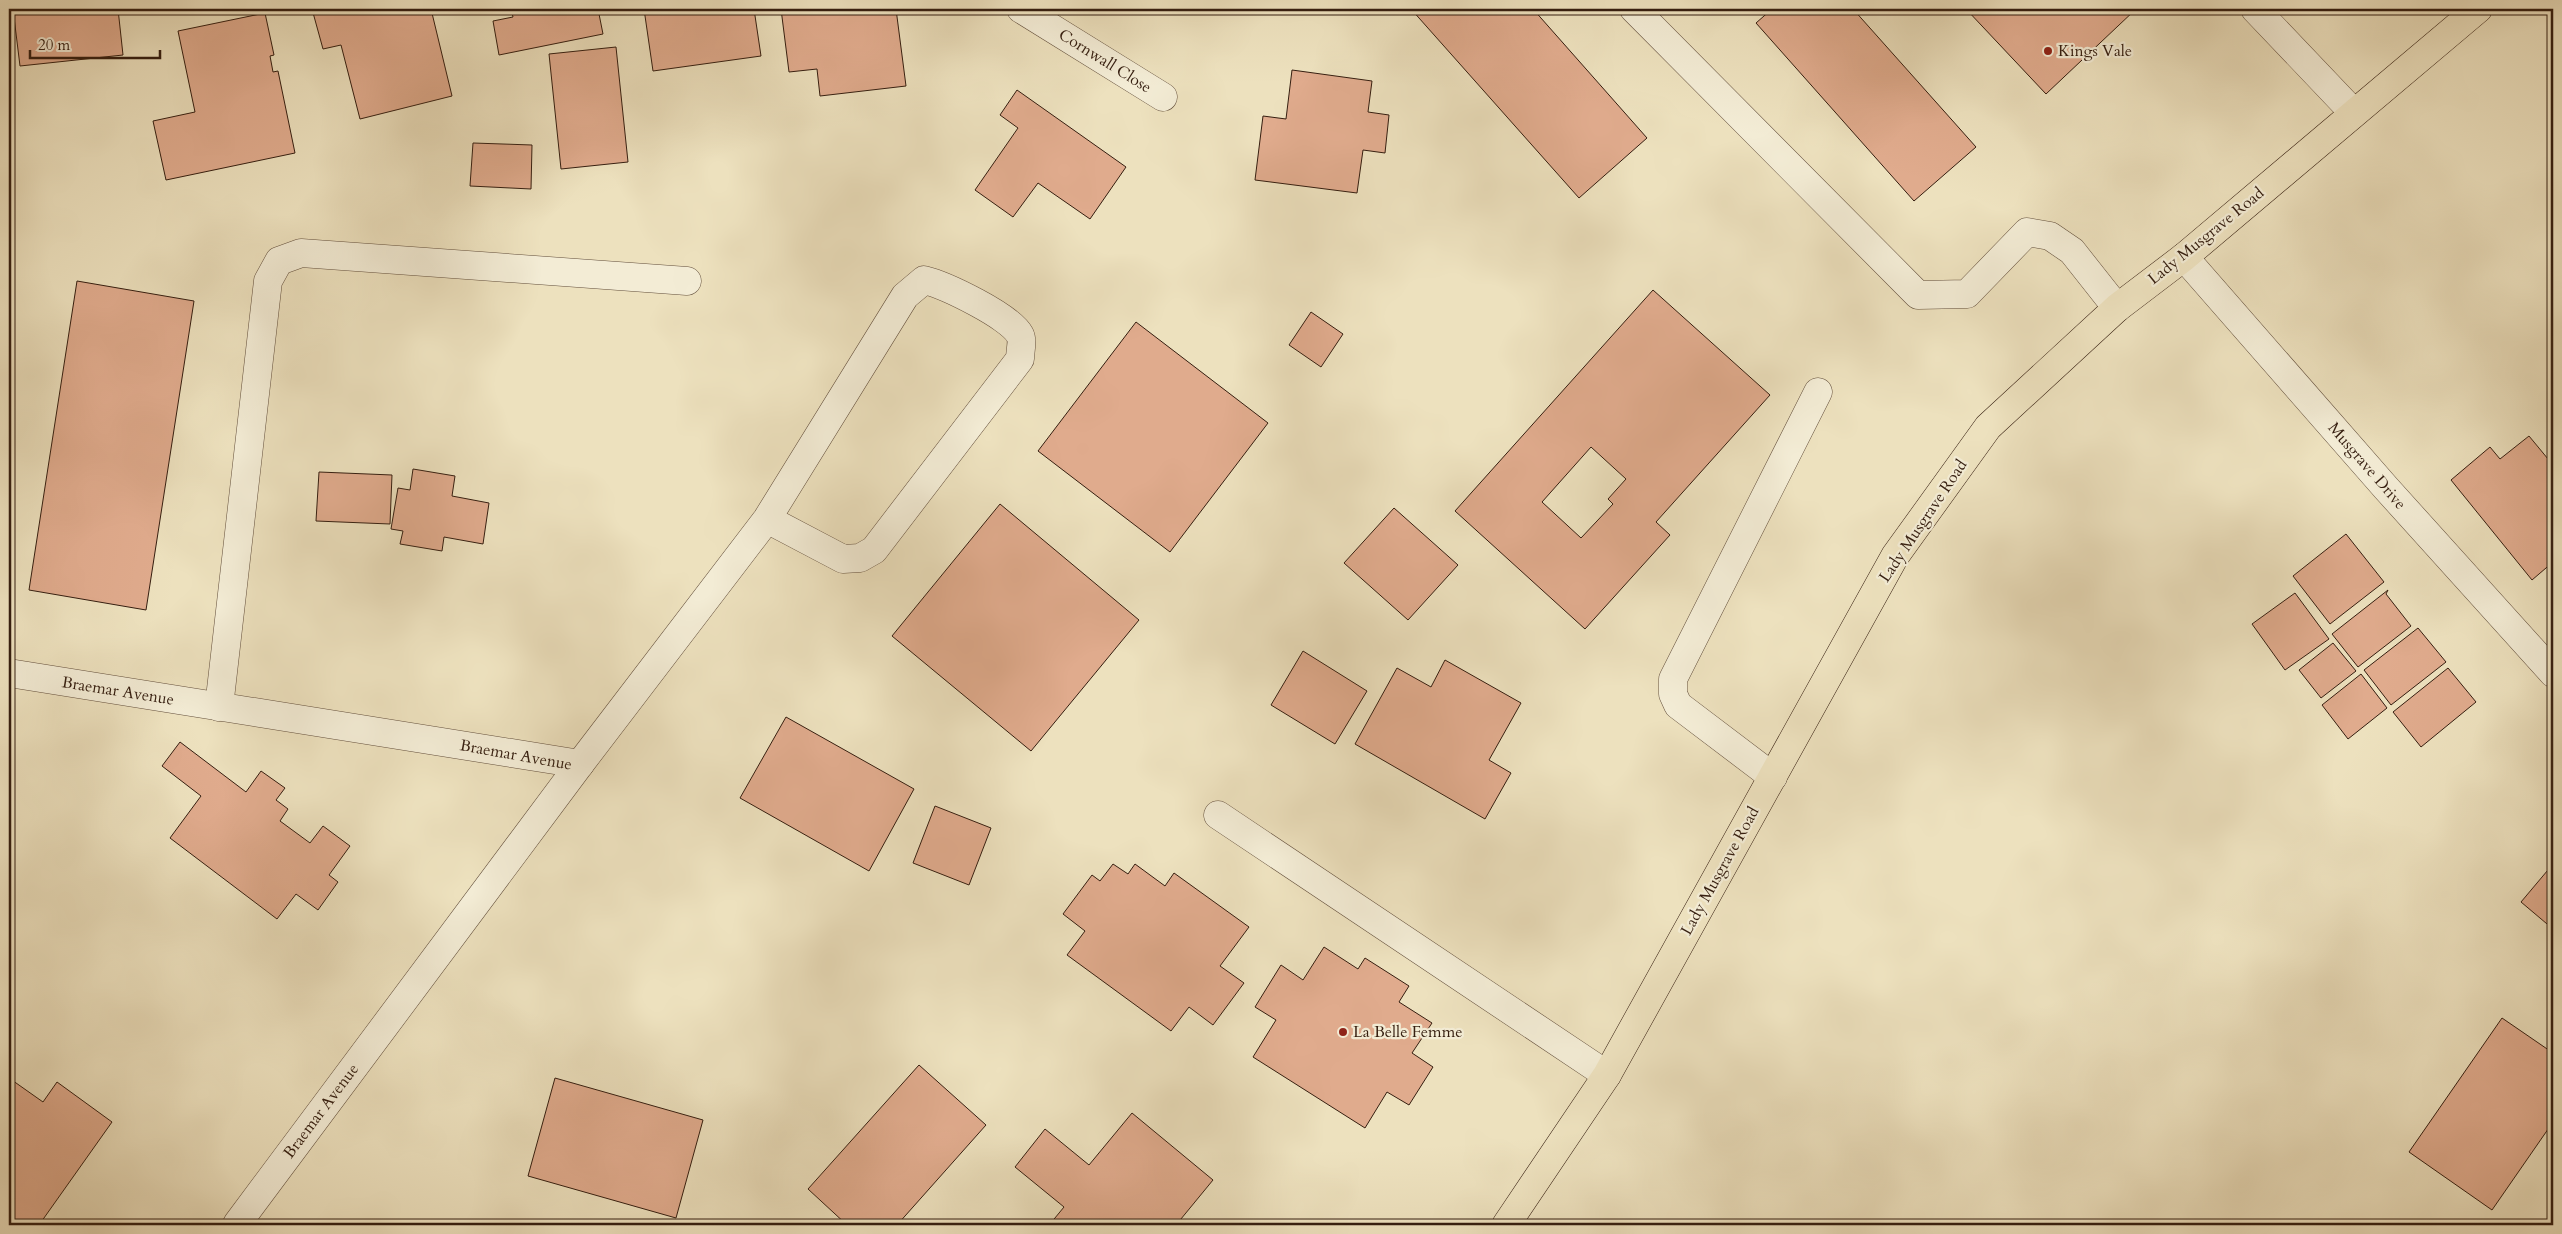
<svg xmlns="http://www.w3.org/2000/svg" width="2562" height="1234" font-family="Cardo,serif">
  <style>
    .building { fill: #e0ab8d; stroke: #351e10; fill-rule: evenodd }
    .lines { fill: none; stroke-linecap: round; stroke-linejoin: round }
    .minor-casing { stroke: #634f3c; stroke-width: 29 }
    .major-casing { stroke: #351e10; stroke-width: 29 }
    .minor { stroke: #f3ecd5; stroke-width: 28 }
    .major { stroke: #ede1be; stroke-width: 28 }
    .poi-dot { fill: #8f2418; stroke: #f3ecd5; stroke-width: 2 }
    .labels { text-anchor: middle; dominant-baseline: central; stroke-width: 4.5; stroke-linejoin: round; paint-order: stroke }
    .poi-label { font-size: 16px; fill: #351e10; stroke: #f3ecd5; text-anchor: start }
    .street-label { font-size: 16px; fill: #351e10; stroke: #f3ecd5 }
  </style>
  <rect width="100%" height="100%" fill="#ede1be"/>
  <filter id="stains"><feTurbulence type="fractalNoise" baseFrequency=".004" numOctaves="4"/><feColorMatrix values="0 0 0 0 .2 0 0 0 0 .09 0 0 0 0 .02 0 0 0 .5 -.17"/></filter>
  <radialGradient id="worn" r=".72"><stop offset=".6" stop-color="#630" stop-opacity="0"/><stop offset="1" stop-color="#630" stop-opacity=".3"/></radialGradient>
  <g class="building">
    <polygon points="13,9 118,9 123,55 20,66"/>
    <polygon points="312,9 431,9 452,96 360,119 341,45 323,49"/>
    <polygon points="511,9 598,9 603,34 499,55 493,21 513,17"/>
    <polygon points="644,9 754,9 761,56 653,71"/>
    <polygon points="781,9 896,9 906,86 820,96 817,69 789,72"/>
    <polygon points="1411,9 1533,9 1647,138 1579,198"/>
    <polygon points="1772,9 1853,9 1976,147 1914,201 1756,23"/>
    <polygon points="1966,9 2136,9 2046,94"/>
    <polygon points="265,13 274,55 270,56 273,72 278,71 295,153 166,180 153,121 195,112 178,31"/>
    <polygon points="616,47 628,162 561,169 549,54"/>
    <polygon points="1292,70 1372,81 1368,112 1389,115 1385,153 1363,150 1357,193 1255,180 1263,116 1286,119"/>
    <polygon points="1017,90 1126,167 1090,219 1038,183 1013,217 975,190 1018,128 1000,115"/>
    <polygon points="473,143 532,145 531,189 470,186"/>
    <polygon points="77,281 194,301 146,610 29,590"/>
    <path d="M1653 290 1770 395 1656 522 1670 535 1585 629 1455 511ZM1591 447 1626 479 1608 499 1613 504 1581 538 1542 502Z"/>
    <polygon points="1311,312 1343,334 1321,367 1289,345"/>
    <polygon points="1136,322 1268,423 1170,552 1038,451"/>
    <polygon points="2529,436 2553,465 2553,562 2532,580 2451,480 2490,447 2500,459"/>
    <polygon points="413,469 455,476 452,496 489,503 483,544 444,537 442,551 400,544 403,531 391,529 398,488 410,490"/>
    <polygon points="319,472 392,475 390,524 316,521"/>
    <polygon points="1000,504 1139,620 1031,751 892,636"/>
    <polygon points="1394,508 1458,565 1408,620 1344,563"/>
    <polygon points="2346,534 2384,582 2330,624 2293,576"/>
    <polygon points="2388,590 2386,594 2411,626 2358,667 2332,634"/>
    <polygon points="2295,593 2329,639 2285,670 2252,624"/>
    <polygon points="2418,628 2446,662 2391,705 2364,670"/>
    <polygon points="2333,643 2356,671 2321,698 2299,670"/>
    <polygon points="1303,651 1367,691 1335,744 1271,705"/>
    <polygon points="1445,660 1521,703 1489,760 1511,773 1485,819 1355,744 1397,668 1431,687"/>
    <polygon points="2448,668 2476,702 2421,747 2393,712"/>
    <polygon points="2361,674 2387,708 2348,739 2322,705"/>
    <polygon points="786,717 914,789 869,871 740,798"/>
    <polygon points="180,742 246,792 261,771 285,788 276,800 288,809 280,821 310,843 323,826 350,846 329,875 338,882 318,910 296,894 277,919 170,838 201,796 162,766"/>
    <polygon points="935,806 991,828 969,885 913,863"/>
    <polygon points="1113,864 1128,874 1135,864 1165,886 1174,873 1249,927 1220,966 1244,983 1213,1025 1189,1007 1171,1031 1067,955 1085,931 1063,914 1092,875 1100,881"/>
    <polygon points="2553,864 2553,929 2521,902"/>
    <polygon points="1324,947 1358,969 1365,958 1409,986 1399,1002 1432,1023 1412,1053 1433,1067 1409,1105 1387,1092 1365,1128 1253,1057 1276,1020 1255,1007 1281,965 1303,980"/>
    <polygon points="2502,1018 2553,1053 2553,1122 2492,1210 2409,1152"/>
    <polygon points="919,1065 986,1125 897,1225 847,1225 808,1189"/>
    <polygon points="9,1078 43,1102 57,1082 112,1122 39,1225 9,1225"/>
    <polygon points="555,1078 703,1120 676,1218 528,1176"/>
    <polygon points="1132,1113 1213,1180 1176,1225 1052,1225 1050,1224 1064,1207 1015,1167 1045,1129 1089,1165"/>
  </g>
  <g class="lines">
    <g class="minor-casing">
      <g id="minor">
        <polyline points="1021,9 1163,97"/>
        <polyline points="1634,9 1918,295 1967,294 2027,232 2050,236 2072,251 2117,308"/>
        <polyline points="2255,9 2353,112"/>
        <polyline points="2184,257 2386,488 2553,673"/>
        <polyline points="9,673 580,764"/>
        <polyline points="219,707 268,281 279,261 301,253 687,281"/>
        <polyline points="1773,777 1678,705 1673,694 1673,679 1818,392"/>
        <polyline points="1218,815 1607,1075"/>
        <path d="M237 1224 580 764 767 519 905 296 924 280C945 285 1010 316 1020 335 1023 341 1020 352 1020 359L874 550 860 558 843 559 767 519"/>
      </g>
    </g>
    <g class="major-casing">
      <polyline id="major" points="1506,1225 1607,1075 1895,556 1988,427 2117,308 2184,257 2478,9"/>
    </g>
    <use href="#minor" class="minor"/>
    <use href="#major" class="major"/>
  </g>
  <g class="poi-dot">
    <circle cx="2048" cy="51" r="5"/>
    <circle cx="1343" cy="1032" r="5"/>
  </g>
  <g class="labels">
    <g class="poi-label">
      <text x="2058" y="51">Kings Vale</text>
      <text x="1353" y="1032">La Belle Femme</text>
    </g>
    <g class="street-label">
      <text transform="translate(1105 61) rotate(32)">Cornwall Close</text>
      <text transform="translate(2206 236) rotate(-39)">Lady Musgrave Road</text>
      <text transform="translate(2367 466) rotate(49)">Musgrave Drive</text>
      <text transform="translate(1923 521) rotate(-56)">Lady Musgrave Road</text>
      <text transform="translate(118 691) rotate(9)">Braemar Avenue</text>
      <text transform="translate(516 755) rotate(10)">Braemar Avenue</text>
      <text transform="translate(1720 871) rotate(-61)">Lady Musgrave Road</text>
      <text transform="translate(321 1111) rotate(-53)">Braemar Avenue</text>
    </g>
  </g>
  <rect width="2562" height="1234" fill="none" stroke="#ede1be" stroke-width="30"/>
  <rect x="10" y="10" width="2542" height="1214" fill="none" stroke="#351e10" stroke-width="2.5"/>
  <rect x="15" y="15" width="2532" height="1204" fill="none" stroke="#351e10"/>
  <path d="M30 50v8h130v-8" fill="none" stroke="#351e10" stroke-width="2.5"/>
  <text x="38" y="50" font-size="15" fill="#351e10" stroke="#f3ecd5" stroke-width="4" paint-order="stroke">20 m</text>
  <rect width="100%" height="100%" filter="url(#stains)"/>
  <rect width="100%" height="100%" fill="url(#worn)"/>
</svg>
